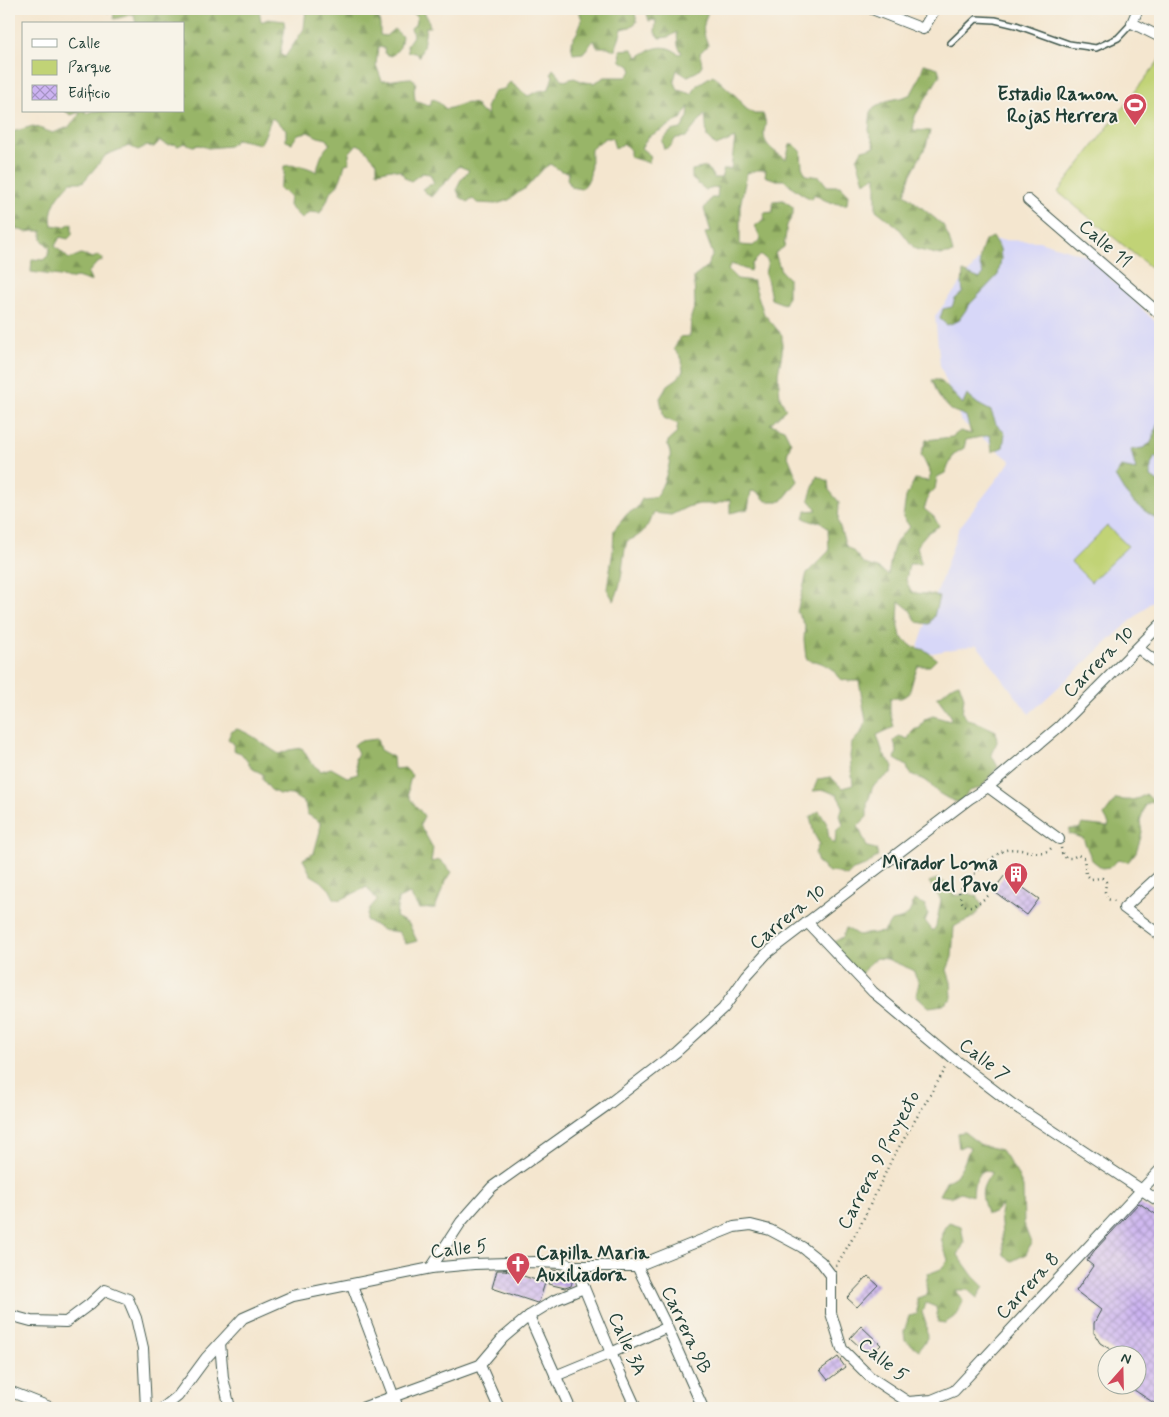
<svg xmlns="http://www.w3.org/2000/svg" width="1169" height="1417" font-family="Mynerve,sans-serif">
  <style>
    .built { fill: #d7d7f8 }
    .forest { fill: url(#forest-firs); stroke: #5c794e }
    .green { fill: #c1d376; stroke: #708855 }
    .building { fill: url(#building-cross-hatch) }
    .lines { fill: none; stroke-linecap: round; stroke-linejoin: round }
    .lane-casing { stroke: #3f564b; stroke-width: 8 }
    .street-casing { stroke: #3f564b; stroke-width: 12 }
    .path { stroke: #3f564b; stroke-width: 2.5; stroke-dasharray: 1 4; stroke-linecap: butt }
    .lane { stroke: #fff; stroke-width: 5 }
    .street { stroke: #fff; stroke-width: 10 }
    .labels { text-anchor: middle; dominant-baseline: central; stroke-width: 4; stroke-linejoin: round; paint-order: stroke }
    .poi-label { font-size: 19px; font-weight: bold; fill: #1f3d34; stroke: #f7f3e8; text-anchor: end }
    .street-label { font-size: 19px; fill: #1f3d34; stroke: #f7f3e8 }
  </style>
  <defs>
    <pattern id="forest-firs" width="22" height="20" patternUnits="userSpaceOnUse" patternTransform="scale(1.25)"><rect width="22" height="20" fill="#98b567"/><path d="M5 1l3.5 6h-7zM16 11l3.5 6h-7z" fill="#7b9456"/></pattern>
    <pattern id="building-cross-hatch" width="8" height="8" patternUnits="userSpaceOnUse" patternTransform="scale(1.25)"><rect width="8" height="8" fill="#ccb3f1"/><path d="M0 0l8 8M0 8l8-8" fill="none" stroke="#a593c4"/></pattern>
  </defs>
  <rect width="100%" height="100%" fill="#f7f3e8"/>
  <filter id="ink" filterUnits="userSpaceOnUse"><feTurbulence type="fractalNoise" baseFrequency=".02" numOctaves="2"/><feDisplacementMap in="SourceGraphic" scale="10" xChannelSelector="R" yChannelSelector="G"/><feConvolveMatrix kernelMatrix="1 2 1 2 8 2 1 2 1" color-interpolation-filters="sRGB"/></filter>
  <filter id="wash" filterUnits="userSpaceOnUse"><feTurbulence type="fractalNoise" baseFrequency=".0096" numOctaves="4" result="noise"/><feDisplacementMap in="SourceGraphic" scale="20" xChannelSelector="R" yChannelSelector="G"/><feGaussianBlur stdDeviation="1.12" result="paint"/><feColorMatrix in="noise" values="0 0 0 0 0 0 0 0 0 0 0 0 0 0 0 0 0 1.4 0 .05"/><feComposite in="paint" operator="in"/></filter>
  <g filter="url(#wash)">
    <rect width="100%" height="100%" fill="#f4e6cf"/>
    <polygon class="built" points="994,240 1039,241 1087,256 1160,326 1160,594 1029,714 977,645 915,656 959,528 1011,461 961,421 940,365 935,316"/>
    <g class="forest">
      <path d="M107 9H259L261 22 268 19 284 21 285 28 280 54 285 57 304 29 306 9H377L380 25V35L386 36 394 29 402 36 400 47 392 56 385 54 384 48 378 47 376 65 382 81C394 81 401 78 412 78L416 83 414 89 415 100 430 106 432 99 436 100 446 109C459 107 461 101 475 104L481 112 488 115 486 108 494 91 504 89 510 82 528 96 539 91 549 89 553 76 551 73 553 69 564 81 574 78 584 82 594 83 605 77H626L632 71 630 66 621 61 620 50 632 49 638 57C652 48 664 42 679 54L682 53 678 46 677 32 669 37 659 38 655 32 656 20 649 21 647 13 649 9H707C708 16 705 18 704 25 702 31 706 39 708 45L700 53 702 65 698 71 688 76 683 74 677 70 674 80 678 90 692 94 697 85 713 75 739 99 745 108 754 114H763C768 126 764 125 764 135 764 146 778 154 786 159L790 145 794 144 801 151 802 167 806 175 820 177 827 186H841L848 195 847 204C834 205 825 201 814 194L812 199C803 196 791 186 784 180H776L765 176 766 170H757L747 173 740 206V245L753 246 761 239 755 226 764 219V213L773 212V201L783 200 793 207V215L787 225 784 247 775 253 781 271 788 278V296L784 304 771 299 768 283 765 273 768 261 761 255 752 264 750 271 731 264 728 270 737 279 753 281 764 314 782 335V353L778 374 780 397 786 409 770 424 784 429 791 443 787 454 798 481 782 501H766L758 492 751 491 748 509 730 513V499L716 504H699L687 507 671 515 654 513C646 528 644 535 627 541 621 562 624 580 614 601L607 589 613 551 614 530 627 514 637 508 642 499C645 499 651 498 654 497 662 492 672 461 670 452 669 447 667 447 668 441L676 434 678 424 664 418 660 398 668 385 678 378 683 371 682 359 674 349 680 337 690 336 691 317 695 305 694 277 706 268 713 254 705 233 711 232 704 209 711 198H717L718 187 706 190 692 179V170L707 167 714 178H721L724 169H731L735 138 716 146 707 137 705 114 686 137 676 138 670 147 664 149 662 141 671 131 681 129 688 118 689 106 681 119 648 137 641 148 651 156 649 163 630 157V150L624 144 615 148 612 138H605L591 149C590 165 594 179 581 189L571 187 567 178 569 172 561 171 550 164 544 168 526 188 519 192 509 200 496 204 477 203 473 199 468 202 460 197 457 190 460 181 469 170 459 166 448 180 438 189 431 197 422 189 434 183 430 174 422 173 411 181 405 178 401 171 391 169 377 172V162C369 155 367 148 357 144L349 153V163L345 164C342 175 340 186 330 192L327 201 320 213 309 212 302 219 289 206 290 196 279 188 284 176V166C296 164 306 166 317 172 319 161 322 151 330 144L327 139 318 137 308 132 298 134 292 143 286 141V129L272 118C267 126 266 136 260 144L237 139 229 146 208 148 199 145 193 146 184 143 178 146 175 144 168 145 160 141 154 147 146 146 138 150 129 146 106 155 83 182H71C59 194 48 208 52 225L64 227 72 223V235L68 239 60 237 55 246 69 259 81 254 93 258 98 255 104 259 95 265 88 273 92 282 77 277 69 279 60 276 31 272 32 259 43 260 48 256 50 248 42 240V231H33L26 232 15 228 14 220 9 218V133L33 126 53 133 69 127C72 121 78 119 80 112L71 115 65 111H86V114L93 111H184V24H136L134 14 114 19 113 10 108 13Z"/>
      <polygon points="409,9 424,9 423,10 428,19 430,27 426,27 423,47 419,57 415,53 408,52 407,45 413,36 411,28 415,25 417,16 410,11"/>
      <polygon points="594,9 634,9 637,22 630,27 622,29 615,51 608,47 597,47 594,40 583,53 573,54 571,42 577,33 582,20 579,10 589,10"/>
      <polygon points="924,64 938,68 940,75 915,116 913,130 930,131 926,146 910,176 905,194 943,225 949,238 953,253 940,255 915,249 898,227 876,210 876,176 864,182 857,159 862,150 875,147 869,131 871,110 886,101 904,97 911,94 918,81"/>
      <path d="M993 237 1000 249 1001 259 998 275 970 304 958 321 947 325 940 319 943 309 952 307 955 299 963 292 962 285 963 272 980 279 983 274C977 261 980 254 985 241Z"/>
      <path d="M932 380H940L963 404 967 395 978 404 991 411 996 424 1005 433 1003 447 992 452 990 435 966 440 964 448 954 454 945 473 937 477 935 489 929 495 924 509 934 517 939 526 927 533 917 545 921 564H909L906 580 911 592C922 595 928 592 939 597L934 616 929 624 917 622 910 610 899 601 898 622 901 637 913 647 925 650 937 659 930 666H918L914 676 909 694 901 698H890V712L894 727 877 735 883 753 893 766 892 772 873 786 867 804V817L858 826 867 847 876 849 878 856 865 866 853 870 847 876 838 873 829 872 818 863 815 853 819 843 814 834 810 817 819 811 827 824 829 839 835 844 836 831 843 825 840 815 843 806 837 795 825 790 813 791 818 779 831 777 842 788 853 785 850 756 852 743 861 733 866 721 859 681C852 681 844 682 838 677 836 675 835 672 833 670 826 665 818 660 810 661L806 658 804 640 805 625 797 612 807 573 829 551 828 529 820 521 813 522 804 518 806 511 817 510 809 499 817 476 828 481 829 490 839 502 838 521 846 546 853 551 864 564 877 568 888 575C893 551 891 543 910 527L903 517 906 497 915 479 928 481 931 475 921 454 926 440 952 437 960 431 971 434 966 416 951 410 939 397Z"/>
      <polygon points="1160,417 1160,462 1155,456 1151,465 1151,477 1160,483 1160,538 1158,520 1135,504 1124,491 1115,476 1121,467 1136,470 1131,450 1143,448 1151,443"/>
      <path d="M959 683 964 697 962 713 968 720 981 724 996 731 997 742 991 754 998 767 988 778 981 788 969 791 961 801 956 802 947 798 937 792 928 782 909 773 907 766 895 759 897 751 894 741 899 736 908 739 913 730 920 728 925 719 933 716 950 721 951 716 937 697C947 692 948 686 959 683Z"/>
      <path d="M237 729C253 734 265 746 279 754L289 750 302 748 311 763 321 771 331 768 347 777 358 774 355 759 358 753 354 745 359 741 377 739 380 750 393 757 394 769 405 768 412 775C403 799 411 798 424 816L420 825 433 848 431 862 440 860 452 872 445 883 435 908 419 909 410 894 398 899 396 917 409 924 417 941 406 944 399 932 383 930 366 920 370 908 377 900 367 887 340 900 334 898 330 890 321 881 311 875 303 859 314 853 320 831V822L307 814 305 803 292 795 279 794 271 790 263 780V774L253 769 241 753 235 751 233 748 234 744 228 739 231 732Z"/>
      <path d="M1146 794 1153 801 1145 805 1140 822 1142 832 1140 840 1136 852 1128 862 1118 860 1110 867 1102 868 1092 860 1083 838 1069 834 1070 829H1079L1082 824 1108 827 1109 824 1104 815 1116 799C1129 801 1135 801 1146 794Z"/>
      <path d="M937 879 944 882 957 896 967 893 977 896 982 906C973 922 967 918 954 927L952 957 947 970 951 982 952 998 943 1005 929 1007 916 995 919 983 913 970 887 959 877 958 867 966 860 976 837 949 834 942 843 937 846 928 858 935 884 932 891 921C908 918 909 916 914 900L925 905 928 914 925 921 933 931 936 926 941 900 929 882Z"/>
      <path d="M964 1132 981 1145 1001 1150 1016 1172 1023 1187 1024 1225 1031 1243 1026 1254 1012 1261 1004 1256 1000 1214 1002 1204 994 1213 987 1214C981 1193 979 1191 992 1172L981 1171 974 1185 973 1196 960 1192 951 1197 939 1195 946 1182 956 1176 964 1163 970 1147 965 1145 959 1148 957 1133Z"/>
      <path d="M949 1222 961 1226 964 1243 958 1255 973 1276 984 1287 977 1298 968 1290H956L963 1301 957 1315 945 1323 938 1322 936 1307 926 1303 922 1312 926 1324 927 1338 919 1350 905 1340 904 1332 909 1316 917 1314V1298L927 1295 926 1283 928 1274 941 1269 948 1260C943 1244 936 1236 949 1222Z"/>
    </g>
    <g class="green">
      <polygon points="1160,59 1160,253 1150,267 1058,192"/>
      <polygon points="1107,526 1128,546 1091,582 1071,562"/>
    </g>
    <g id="blocks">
      <g class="building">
        <polygon points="1005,875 1039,899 1027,915 993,891"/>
        <polygon points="1139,1203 1160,1217 1160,1407 1125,1384 1136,1384 1136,1354 1111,1354 1113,1351 1100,1343 1094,1333 1094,1323 1101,1310 1076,1291 1093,1266 1087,1261 1094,1251"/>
        <polygon points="497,1270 505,1270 545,1283 539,1302 537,1303 492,1288"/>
        <polygon points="552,1270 570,1272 573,1279 571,1286 565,1288 548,1284"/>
        <polygon points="868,1276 878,1285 857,1307 847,1298"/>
        <polygon points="861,1326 881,1345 870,1356 850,1338"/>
        <polygon points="838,1357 845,1367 828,1380 820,1370"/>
      </g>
    </g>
  </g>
  <g filter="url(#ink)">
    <use href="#blocks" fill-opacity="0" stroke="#3f564b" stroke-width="1"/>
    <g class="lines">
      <g class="lane-casing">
        <polyline id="lane" points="951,43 976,19 995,20 1016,25 1069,44 1096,48 1118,38 1132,23"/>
      </g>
      <g class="street-casing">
        <g id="street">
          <polyline points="872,9 923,29 935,9"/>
          <polyline points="1138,9 1132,23 1160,37"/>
          <polyline points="1028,200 1160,314"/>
          <polyline points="1138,648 1160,665"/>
          <polyline points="988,787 1059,839"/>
          <polyline points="1160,875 1124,908 1160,935"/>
          <polyline points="807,922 873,992 952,1058 1012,1104 1160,1202"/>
          <polyline points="575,1266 611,1353 636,1408"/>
          <polyline points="637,1266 667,1327 703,1408"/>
          <polyline points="431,1268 461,1222 492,1187 606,1106 676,1052 723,1009 747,975 767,953 969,799 988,787 1060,726 1160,625"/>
          <polyline points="352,1285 398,1408"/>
          <polyline points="9,1315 31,1321 66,1322 90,1304 105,1290 128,1299 136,1318 143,1348 146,1408"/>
          <polyline points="529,1316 570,1408"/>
          <polyline points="220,1343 223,1378 230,1408"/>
          <polyline points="480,1365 499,1408"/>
          <polyline points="555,1376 611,1353 667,1327"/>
          <polyline points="9,1391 52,1408"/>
          <polyline points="908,1402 932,1400 954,1391 1160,1170"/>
          <polyline points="163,1408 178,1396 206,1358 243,1318 293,1296 431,1268 474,1264 536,1262 561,1263 575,1266 637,1266 734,1227 751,1225 770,1230 802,1247 821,1262 831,1275 831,1313 842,1349 870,1377 908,1402"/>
          <polyline points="362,1408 480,1365 503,1338 529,1316 555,1300 584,1288"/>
        </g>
      </g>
      <g class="path">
        <polyline points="1061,848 1062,853 1066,858 1072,858 1078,855 1084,858 1086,874 1091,879 1102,878 1106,882 1105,892 1107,899 1115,901"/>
        <path d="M988 896C975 906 962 915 959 891 969 879 991 855 1006 850 1021 846 1044 860 1053 846"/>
        <polyline points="836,1266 860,1226 892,1159 946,1068"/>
      </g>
      <use href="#lane" class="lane"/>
      <use href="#street" class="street"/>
    </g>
  </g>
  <defs>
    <g id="stadium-pin" transform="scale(1.25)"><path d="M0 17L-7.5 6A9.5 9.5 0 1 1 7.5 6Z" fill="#d1495b" stroke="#f7f3e8"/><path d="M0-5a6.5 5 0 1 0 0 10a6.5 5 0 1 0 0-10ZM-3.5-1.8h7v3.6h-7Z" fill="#fff"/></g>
    <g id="building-pin" transform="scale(1.25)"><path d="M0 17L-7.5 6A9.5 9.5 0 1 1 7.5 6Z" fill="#d1495b" stroke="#f7f3e8"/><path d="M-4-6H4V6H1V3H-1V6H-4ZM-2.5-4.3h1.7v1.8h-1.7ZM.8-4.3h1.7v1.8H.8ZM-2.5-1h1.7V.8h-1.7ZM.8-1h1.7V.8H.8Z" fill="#fff"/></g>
    <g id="church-pin" transform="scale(1.25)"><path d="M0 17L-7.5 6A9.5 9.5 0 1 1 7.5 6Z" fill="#d1495b" stroke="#f7f3e8"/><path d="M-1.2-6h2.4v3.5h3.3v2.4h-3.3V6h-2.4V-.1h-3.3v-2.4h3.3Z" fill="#fff"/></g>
  </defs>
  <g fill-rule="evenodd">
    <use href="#stadium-pin" x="1135" y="105"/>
    <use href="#building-pin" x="1016" y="874"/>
    <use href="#church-pin" x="518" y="1264"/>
  </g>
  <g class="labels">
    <g class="poi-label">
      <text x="1118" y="94">Estadio Ramon<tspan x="1118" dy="22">Rojas Herrera</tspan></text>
      <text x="998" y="863">Mirador Loma<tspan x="998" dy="22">del Pavo</tspan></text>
      <text x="536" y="1253" text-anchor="start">Capilla Maria<tspan x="536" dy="22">Auxiliadora</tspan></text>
    </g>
    <g class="street-label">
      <text transform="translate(1105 244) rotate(41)">Calle 11</text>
      <text transform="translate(1099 662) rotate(-45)">Carrera 10</text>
      <text transform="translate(788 917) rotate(-39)">Carrera 10</text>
      <text transform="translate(984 1060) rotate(38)">Calle 7</text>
      <text transform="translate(879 1160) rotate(-62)">Carrera 9 Proyecto</text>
      <text transform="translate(459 1249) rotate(-6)">Calle 5</text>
      <text transform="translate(1028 1286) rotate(-47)">Carrera 8</text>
      <text transform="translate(686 1330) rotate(65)">Carrera 9B</text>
      <text transform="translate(627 1344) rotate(66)">Calle 3A</text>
      <text transform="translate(883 1360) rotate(39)">Calle 5</text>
    </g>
  </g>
  <rect width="1169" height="1417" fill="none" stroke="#f7f3e8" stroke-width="30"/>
  <rect x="22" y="22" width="162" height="90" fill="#f7f3e8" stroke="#a1aaa0"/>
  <rect x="32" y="39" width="25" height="8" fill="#ffffff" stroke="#a1aaa0"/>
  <text x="68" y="48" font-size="15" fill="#1f3d34">Calle</text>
  <rect x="32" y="60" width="25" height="15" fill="#c1d376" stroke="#a1aaa0"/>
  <text x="68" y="72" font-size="15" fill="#1f3d34">Parque</text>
  <rect x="32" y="85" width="25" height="15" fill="url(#building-cross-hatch)" stroke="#a1aaa0"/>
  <text x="68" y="98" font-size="15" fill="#1f3d34">Edificio</text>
  <g transform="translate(1122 1370) rotate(20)"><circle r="24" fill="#f7f3e8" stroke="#a1aaa0"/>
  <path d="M0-4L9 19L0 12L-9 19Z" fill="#d1495b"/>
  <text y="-8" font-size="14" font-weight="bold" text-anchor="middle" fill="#1f3d34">N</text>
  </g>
</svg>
